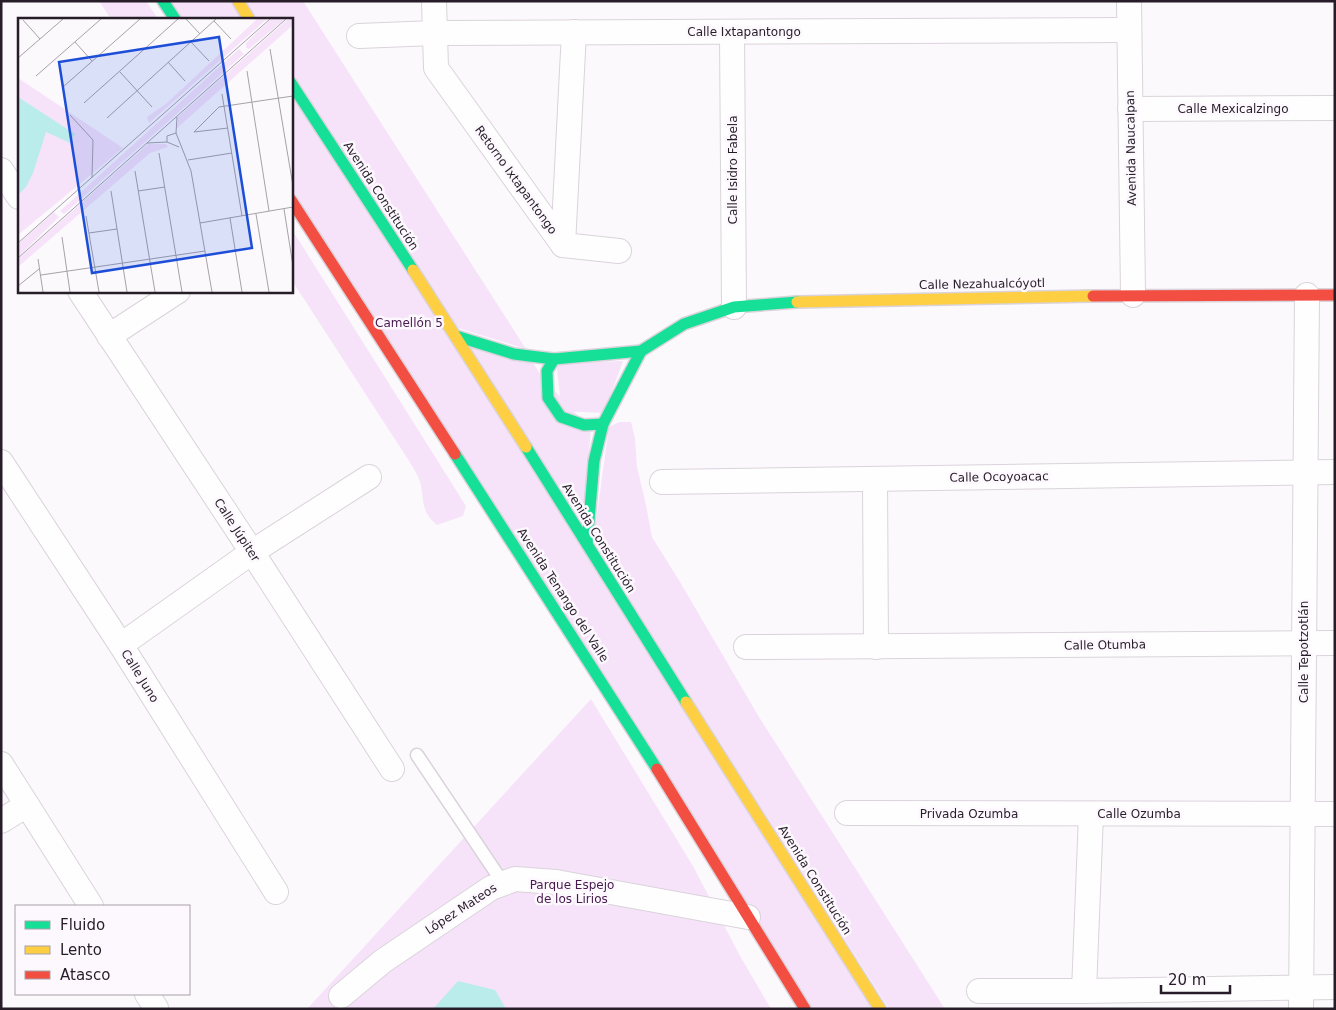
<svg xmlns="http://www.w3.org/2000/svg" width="1336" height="1010" font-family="'DejaVu Sans',sans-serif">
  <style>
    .green { fill: #f6e3f9 }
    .water { fill: #baeceb }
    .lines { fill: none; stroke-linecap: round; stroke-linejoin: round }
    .lane-casing { stroke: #dad3db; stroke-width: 15 }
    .street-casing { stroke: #dad3db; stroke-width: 26 }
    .fast-casing { stroke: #dad3db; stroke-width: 14 }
    .slow-casing { stroke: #dad3db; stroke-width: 14 }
    .jam-casing { stroke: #dad3db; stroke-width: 14 }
    .lane { stroke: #fffeff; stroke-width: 12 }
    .street { stroke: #fffeff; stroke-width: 24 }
    .fast { stroke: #16e098; stroke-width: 11 }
    .slow { stroke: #ffcf43; stroke-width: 11 }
    .jam { stroke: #f24e42; stroke-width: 11 }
    .labels { text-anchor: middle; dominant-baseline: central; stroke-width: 5; stroke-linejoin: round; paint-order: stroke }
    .street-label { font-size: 12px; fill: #261d28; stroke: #fdf8fe }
    .park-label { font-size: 12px; fill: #471a4e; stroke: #fdf8fe }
    .inset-road { fill: none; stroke: #a6a1a8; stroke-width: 1 }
    .view { fill: #1d4ed8; fill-opacity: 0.15; stroke: #1d4ed8; stroke-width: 2.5 }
    .inset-edge { fill: none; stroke: #261d28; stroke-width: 2.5 }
  </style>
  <rect width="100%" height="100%" fill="#fcf9fd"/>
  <g class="green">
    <polygon points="99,1 146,1 158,19 111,19"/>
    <polygon points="165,1 236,1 247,19 176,19"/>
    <polygon points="245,1 303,1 526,349 458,328 291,73 291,19 256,19"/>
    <polygon points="291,87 878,1009 810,1009 291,196"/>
    <path d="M291 228 466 506 463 516 437 525C420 511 425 501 420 482 418 476 414 469 411 464L291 279Z"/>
    <polygon points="469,346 533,363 543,378 591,430 582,524"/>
    <polygon points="623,361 604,413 562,411 556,363"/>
    <polygon points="619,422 631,422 635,438 637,467 646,505 652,537 680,582 759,717 945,1009 889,1009 593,543 609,427"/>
    <polygon points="591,699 693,866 739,954 771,1009 307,1009"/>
  </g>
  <polygon class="water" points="458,981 495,990 506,1009 433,1009"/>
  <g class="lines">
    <g class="lane-casing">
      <polyline id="lane" points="417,755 503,883"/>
    </g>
    <g class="street-casing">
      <g id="street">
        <polyline points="434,1 436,68 563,245"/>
        <polyline points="1129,1 1133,295"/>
        <polyline points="732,32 734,307"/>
        <polyline points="359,36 434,33 1129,30"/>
        <polyline points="1130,109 1335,108"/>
        <polyline points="1,170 19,197"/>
        <polyline points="563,245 574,32"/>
        <polyline points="563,245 619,251"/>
        <polyline points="80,291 252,552 392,769"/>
        <polyline points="109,336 178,291"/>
        <polyline points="1,462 121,645 276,892"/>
        <polyline points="875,479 876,647"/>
        <polyline points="662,482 1335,472"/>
        <polyline points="121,645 252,552 369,477"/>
        <polyline points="746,647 1335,643"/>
        <polyline points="1,764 91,906"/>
        <polyline points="847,813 1335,814"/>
        <polyline points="1,821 27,805"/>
        <polyline points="979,991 1084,991 1335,987"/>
        <polyline points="1084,991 1091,814"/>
        <polyline points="147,994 156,1008"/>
        <polyline points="341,996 383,961 491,888 515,879 556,882 748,917"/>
        <polyline points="1301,1009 1307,295"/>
      </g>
    </g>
    <g class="fast-casing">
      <g id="fast">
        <polyline points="163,1 175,19"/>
        <polyline points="291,83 413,270"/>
        <polyline points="456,336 514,354 554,359 641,351 684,324 734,307 797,302"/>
        <polyline points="554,359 547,371 548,398 561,417 584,425 603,424"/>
        <polyline points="526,447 686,702"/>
        <polyline points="455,454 657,769"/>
        <polyline points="587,544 594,461 603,424 641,351"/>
      </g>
    </g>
    <g class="slow-casing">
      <g id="slow">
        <polyline points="238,1 249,19"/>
        <polyline points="413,270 526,447"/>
        <polyline points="797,302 1093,296"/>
        <polyline points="686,702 880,1009"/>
      </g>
    </g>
    <g class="jam-casing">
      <g id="jam">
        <polyline points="291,200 455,454"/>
        <polyline points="1093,296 1335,295"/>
        <polyline points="657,769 805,1009"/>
      </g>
    </g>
    <use href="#lane" class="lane"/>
    <use href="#street" class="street"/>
    <use href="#fast" class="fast"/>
    <use href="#slow" class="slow"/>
    <use href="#jam" class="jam"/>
  </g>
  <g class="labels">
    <g class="street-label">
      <text x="744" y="32">Calle Ixtapantongo</text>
      <text x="1233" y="109">Calle Mexicalzingo</text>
      <text transform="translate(1131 148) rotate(-91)">Avenida Naucalpan</text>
      <text transform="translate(733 170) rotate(-90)">Calle Isidro Fabela</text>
      <text transform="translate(516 180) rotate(54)">Retorno Ixtapantongo</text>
      <text transform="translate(381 196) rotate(57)">Avenida Constitución</text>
      <text transform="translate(982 284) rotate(-1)">Calle Nezahualcóyotl</text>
      <text transform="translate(999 477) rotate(-1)">Calle Ocoyoacac</text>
      <text transform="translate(237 530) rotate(57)">Calle Júpiter</text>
      <text transform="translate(599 538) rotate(58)">Avenida Constitución</text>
      <text transform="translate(563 595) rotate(57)">Avenida Tenango del Valle</text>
      <text transform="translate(1105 645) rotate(-1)">Calle Otumba</text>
      <text transform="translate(1304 652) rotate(-90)">Calle Tepotzotlán</text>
      <text transform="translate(140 676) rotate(58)">Calle Juno</text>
      <text x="969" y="814">Privada Ozumba</text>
      <text x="1139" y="814">Calle Ozumba</text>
      <text transform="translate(815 880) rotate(58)">Avenida Constitución</text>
      <text transform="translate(461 909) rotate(-33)">López Mateos</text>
    </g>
    <g class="park-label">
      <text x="409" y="323">Camellón 5</text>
      <text x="572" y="885">Parque Espejo<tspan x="572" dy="14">de los Lirios</tspan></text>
    </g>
  </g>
  <g transform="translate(18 18)">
    <rect width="275" height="275" fill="#fcf9fd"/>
    <path d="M239 1H249L131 105 129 99 149 85ZM253 1H267L231 31 228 30V25ZM270 1H275V7L159 110 160 99ZM221 31 226 36 46 196 42 193ZM0 60 105 130 0 217ZM130 126H148L150 129 132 135 0 249V241ZM36 194 41 199 0 239V226Z" fill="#f6e3f9"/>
    <path d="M0 79 57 116 52 125 28 114 15 155 8 169 0 177Z" fill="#baeceb"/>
    <path class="inset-road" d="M168 1 182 16M5 2 22 21M196 3 213 21M57 24 74 43M173 24 191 43M252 31 275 168M0 40 45 1M150 44 167 63M229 53 251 193M102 54 134 89M18 58 83 1M45 69 122 1M204 76 224 198M66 85 160 1M52 97 75 122 74 160M159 99 158 115 173 153 194 274M89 100 198 1M176 114 201 89 275 78M176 114 210 110M149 124V118L158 115M129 125 149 124 161 129M141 135 164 274M170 142 214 135M117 153 137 274M93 173 109 274M120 173 147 169M266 191 275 248M238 196 251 274M68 198 81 274M212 200 224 274M182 205 275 189M71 215 99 211M44 219 52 274M0 225 252 1M0 240 268 1M20 241 25 274M23 257 187 233M0 268 21 251"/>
    <path class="view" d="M201 19 234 230 74 255 41 44Z"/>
    <rect width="275" height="275" class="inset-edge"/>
  </g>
  <rect width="1336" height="1010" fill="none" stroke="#261d28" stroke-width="5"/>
  <rect x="15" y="905" width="175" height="90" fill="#fdf8fe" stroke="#a7a0a8"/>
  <rect x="25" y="921" width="25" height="8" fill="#16e098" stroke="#a7a0a8"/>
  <text x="60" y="930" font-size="15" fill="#261d28">Fluido</text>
  <rect x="25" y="946" width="25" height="8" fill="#ffcf43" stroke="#a7a0a8"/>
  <text x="60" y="955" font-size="15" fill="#261d28">Lento</text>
  <rect x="25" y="971" width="25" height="8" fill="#f24e42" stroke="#a7a0a8"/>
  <text x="60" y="980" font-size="15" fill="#261d28">Atasco</text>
  <path d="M1161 985v8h69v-8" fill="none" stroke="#261d28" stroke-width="2.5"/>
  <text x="1168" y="985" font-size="15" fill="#261d28" stroke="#fdf8fe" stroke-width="4" paint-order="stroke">20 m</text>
</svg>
